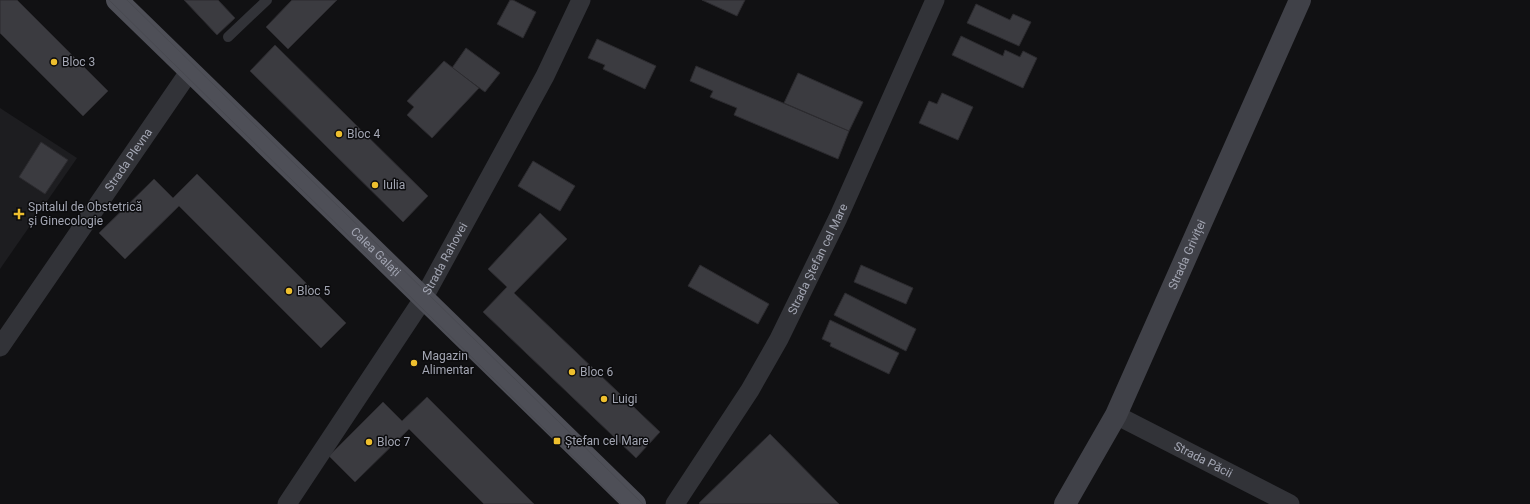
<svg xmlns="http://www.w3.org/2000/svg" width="1530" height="504" font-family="Roboto,sans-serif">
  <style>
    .built { fill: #1d1d20 }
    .building { fill: #3b3b40; stroke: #2c2b2f }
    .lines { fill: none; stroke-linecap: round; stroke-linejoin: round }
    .service { stroke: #323338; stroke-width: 10 }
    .minor { stroke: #323338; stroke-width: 19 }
    .secondary { stroke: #404148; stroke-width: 22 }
    .primary { stroke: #4e4f57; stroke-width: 22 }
    .tram { stroke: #494a51; stroke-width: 1 }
    .poi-dot { fill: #eebf2e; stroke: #0c0c0e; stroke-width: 1.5 }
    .labels { text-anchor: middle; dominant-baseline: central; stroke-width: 3; stroke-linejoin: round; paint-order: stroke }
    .poi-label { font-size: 12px; fill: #a3a6b3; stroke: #0c0c0e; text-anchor: start }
    .street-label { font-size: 12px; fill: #a3a6b3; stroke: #0c0c0e }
  </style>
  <rect width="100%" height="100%" fill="#111113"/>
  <polygon class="built" points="0,108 77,158 0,269"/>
  <g class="building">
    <polygon points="0,0 17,0 108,91 83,116 0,33"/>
    <polygon points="184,0 218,0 235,18 217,35"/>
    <polygon points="292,0 337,0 288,49 266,27"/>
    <polygon points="510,0 513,0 536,12 523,38 497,24"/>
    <polygon points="702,0 745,0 737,16"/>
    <polygon points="976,4 1010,20 1013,14 1031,22 1019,46 967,23"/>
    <polygon points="961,36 1003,56 1005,50 1020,57 1023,51 1037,58 1023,88 952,55"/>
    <polygon points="597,39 656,66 645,89 603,69 605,65 588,58"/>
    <polygon points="275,45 428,196 403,222 250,71"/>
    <polygon points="466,48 500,73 485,92 452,68"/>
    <polygon points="444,61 479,88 432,138 407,115 414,107 407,101"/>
    <polygon points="696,66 849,131 838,159 734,115 737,108 710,97 713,91 690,81"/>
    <polygon points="798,73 863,102 849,131 784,103"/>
    <polygon points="942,93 973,107 958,140 919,123 929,101 937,104"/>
    <polygon points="41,142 68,160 45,194 19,177"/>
    <polygon points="533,161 575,186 560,211 518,186"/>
    <polygon points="197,174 346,323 321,348 179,206 125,259 99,233 154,179 173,198"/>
    <polygon points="540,213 567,239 514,293 660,432 636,458 483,312 507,287 488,269"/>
    <polygon points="700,265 769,304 758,324 688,286"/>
    <polygon points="861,265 913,288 906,304 854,282"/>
    <polygon points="845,293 916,329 906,351 834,315"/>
    <polygon points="830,320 899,353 889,374 830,346 831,343 822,339"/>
    <polygon points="427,397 534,504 484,504 409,429 355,482 329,456 383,402 402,421"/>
    <polygon points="770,434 839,504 700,504 699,503"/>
  </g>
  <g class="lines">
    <polyline class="service" points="228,37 267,0"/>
    <g class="minor">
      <path id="s1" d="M0 347 189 72"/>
      <path id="s2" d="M1116 415 1290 504"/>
      <path id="s3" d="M287 504 423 299 545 76 581 0"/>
      <path id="s4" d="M675 504 750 390 779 339 838 218 935 0"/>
    </g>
    <path class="secondary" id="s5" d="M1065 504 1116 415 1300 0"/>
    <path class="primary" id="s6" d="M117 0 635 504"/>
    <g class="tram">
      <polyline points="109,0 621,504"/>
      <polyline points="127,0 643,504"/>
    </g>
  </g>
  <g class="poi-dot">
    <circle cx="54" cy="62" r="4"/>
    <circle cx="339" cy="134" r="4"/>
    <circle cx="375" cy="185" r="4"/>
    <path d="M17 208h4v4h4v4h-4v4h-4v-4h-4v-4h4z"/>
    <circle cx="289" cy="291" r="4"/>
    <circle cx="414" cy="363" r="4"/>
    <circle cx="572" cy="372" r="4"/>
    <circle cx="604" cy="399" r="4"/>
    <rect x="553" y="437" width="8" height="8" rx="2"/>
    <circle cx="369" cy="442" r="4"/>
  </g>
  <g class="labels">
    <g class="poi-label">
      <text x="62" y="62">Bloc 3</text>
      <text x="347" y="134">Bloc 4</text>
      <text x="383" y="185">Iulia</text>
      <text x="28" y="207">Spitalul de Obstetrică<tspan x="28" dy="14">și Ginecologie</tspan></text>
      <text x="297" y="291">Bloc 5</text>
      <text x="422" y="356">Magazin<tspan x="422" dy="14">Alimentar</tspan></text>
      <text x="580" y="372">Bloc 6</text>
      <text x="612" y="399">Luigi</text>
      <text x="565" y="441">Ștefan cel Mare</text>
      <text x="377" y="442">Bloc 7</text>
    </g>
    <g class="street-label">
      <text stroke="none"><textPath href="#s1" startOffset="227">Strada Plevna</textPath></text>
      <text stroke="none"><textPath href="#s6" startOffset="361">Calea Galați</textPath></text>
      <text stroke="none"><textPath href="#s5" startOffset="278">Strada Griviței</textPath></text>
      <text stroke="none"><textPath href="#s3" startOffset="292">Strada Rahovei</textPath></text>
      <text stroke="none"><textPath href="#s4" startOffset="284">Strada Ștefan cel Mare</textPath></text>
      <text stroke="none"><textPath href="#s2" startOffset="98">Strada Păcii</textPath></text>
    </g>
  </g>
</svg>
